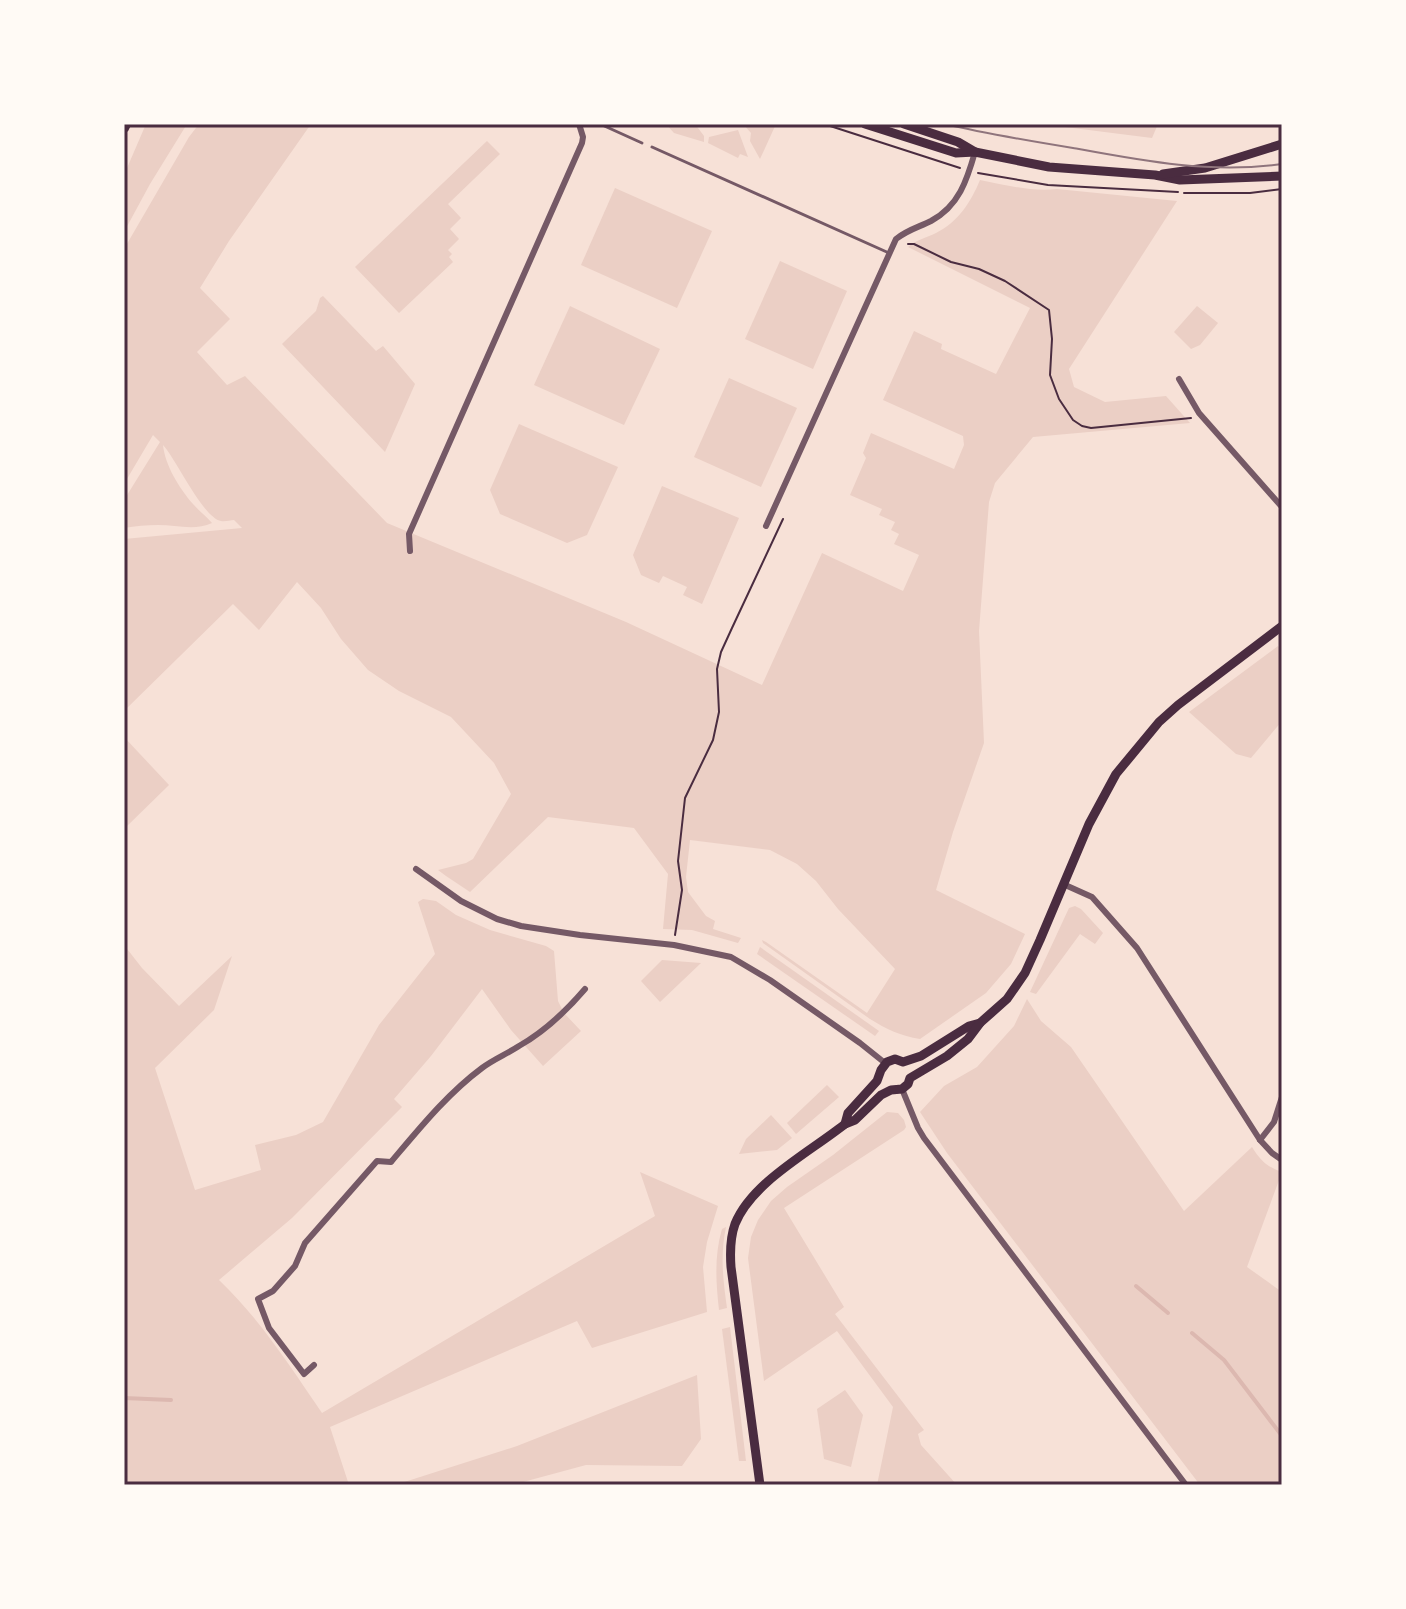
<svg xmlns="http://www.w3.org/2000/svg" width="1406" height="1609" font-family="Karla,sans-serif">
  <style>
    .green { fill: #ebcfc5 }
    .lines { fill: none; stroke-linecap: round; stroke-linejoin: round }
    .stream { stroke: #dcb8b0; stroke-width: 4 }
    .path { stroke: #4a2c40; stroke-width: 2 }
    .service { stroke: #755966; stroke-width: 3 }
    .minor { stroke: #755966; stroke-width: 6 }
    .secondary { stroke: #4a2c40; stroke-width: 9 }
    .trunk { stroke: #4a2c40; stroke-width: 10 }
    .tram { stroke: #8f747c; stroke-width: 2 }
    .neatline { fill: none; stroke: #4a2c40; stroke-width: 3 }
  </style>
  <rect width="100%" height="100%" fill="#f7e1d7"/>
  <g class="green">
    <polygon points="146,124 187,124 150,184 124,232 124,175"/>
    <path d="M199 124H311L229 241 200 288 230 319 197 352 227 385 245 376 387 523 626 622 762 685 822 553 903 591 919 555 894 544 899 534 891 530 895 522 879 515 882 509 850 495 866 458 863 453 871 433 954 469 964 445 963 436 883 400 914 331 942 344 941 349 996 374 1030 308 908 247C916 240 926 238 936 233 958 222 971 202 980 180 1006 185 1031 192 1057 189L1177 201 1069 369 1074 387 1105 402 1166 396 1190 423 1033 437 995 483 989 502 979 631 984 743 953 832 936 890 1025 934 1011 964 986 993 920 1039C901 1036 886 1029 870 1019L763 943 762 940 766 942 867 1013 895 969 838 909 816 881 797 864 770 850 690 840 686 877 688 892 706 916 715 921 713 929 741 938 738 943 692 930 663 929 668 874 634 828 548 817 470 892 446 876 438 870 466 863 473 859 511 794 494 763 451 717 399 691 368 670 341 639 321 608 297 582 259 630 233 604 124 711V539L242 528 234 520C230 520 225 522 221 521 203 518 176 459 163 445 165 465 179 488 193 504 199 511 206 516 212 523 195 531 176 525 158 525 147 525 135 526 124 528V500L160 442 153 435 124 484V249L189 137Z"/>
    <polygon points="666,124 695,124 704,136 704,142 674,133"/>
    <polygon points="743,124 776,124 760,159 750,141 751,133"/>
    <polygon points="1057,124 1158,124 1152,138 1065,127"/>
    <polygon points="738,130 748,157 740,154 738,158 708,143 709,137"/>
    <polygon points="487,141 500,154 448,204 461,218 450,229 459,239 448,250 452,254 449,257 453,262 399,313 355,267"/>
    <polygon points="615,188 712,231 677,308 581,265"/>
    <polygon points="780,261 847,291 813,369 745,339"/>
    <polygon points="323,296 376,351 383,346 415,384 385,452 282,344 316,311 320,298"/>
    <polygon points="570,306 660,349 624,425 534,385"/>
    <polygon points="1197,306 1218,323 1200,345 1191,349 1174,332"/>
    <polygon points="729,378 797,408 761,487 694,457"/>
    <polygon points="519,424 618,467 587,535 567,543 500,514 490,490"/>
    <polygon points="662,486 739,518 702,604 683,595 687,587 663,576 659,583 641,575 633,555"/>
    <polygon points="1278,646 1282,651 1282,721 1251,758 1236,754 1189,712"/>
    <polygon points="124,737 169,785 124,829"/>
    <path d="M423 899 436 901 456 915 490 930 546 946 554 951 558 1001 564 1013 581 1031 543 1066 511 1030 482 989 431 1056 394 1099 402 1107 292 1218 219 1280C260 1319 290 1366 322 1413L655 1216 640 1172 718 1206 707 1242 703 1267 707 1312 592 1348 577 1321 330 1427 349 1485H124V945L142 968 179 1006 232 956 214 1010 155 1068 195 1190 261 1170 255 1145 296 1135 323 1122 379 1025 435 954 418 902Z"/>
    <polygon points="1075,906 1081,909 1103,933 1095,944 1080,934 1036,994 1030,992 1069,908"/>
    <polygon points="760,947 879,1031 875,1036 757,954"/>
    <polygon points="662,960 701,963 660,1002 641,981"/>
    <path d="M1027 999 1041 1021 1071 1047 1184 1211 1252 1147C1260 1160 1267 1167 1282 1172L1247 1267 1282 1292V1485H1200L947 1153 920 1112 944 1086 977 1067 1014 1026Z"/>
    <polygon points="827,1085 839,1097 796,1134 787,1123"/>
    <polygon points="887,1112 898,1113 904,1120 906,1127 904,1130 784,1208 844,1307 835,1314 924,1430 918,1434 921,1445 957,1485 877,1485 893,1407 837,1331 764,1381 748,1258 751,1237 758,1220 771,1201 787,1187 833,1155"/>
    <polygon points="771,1115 792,1138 777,1150 739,1154 746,1139"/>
    <path d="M726 1227C720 1255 723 1280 727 1308L719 1310C716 1283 714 1256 722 1229Z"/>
    <polygon points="730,1327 746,1461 739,1461 722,1329"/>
    <polygon points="697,1375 701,1439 682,1466 586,1465 512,1485 395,1485 517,1446"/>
    <polygon points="845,1390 863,1415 851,1467 824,1459 817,1409"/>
  </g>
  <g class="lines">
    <g class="stream">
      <polyline points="1136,1286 1168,1313"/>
      <polyline points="1192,1333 1224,1360 1282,1436"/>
      <polyline points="124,1398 171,1400"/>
    </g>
    <g class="path">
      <polyline points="824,124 960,168"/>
      <polyline points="978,173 1048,185 1178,192"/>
      <polyline points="1184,193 1250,193 1282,189"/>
      <polyline points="908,244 914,244 951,262 979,269 1005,281 1049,310 1052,339 1050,375 1059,399 1073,420 1082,426 1091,428 1191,418"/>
      <polyline points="675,935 682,890 678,861 685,798 713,740 719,712 717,669 721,652 732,628 783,519"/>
    </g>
    <g class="service">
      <polyline points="600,124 642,143"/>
      <polyline points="652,147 889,253"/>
    </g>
    <g class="minor">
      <polyline points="1179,379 1199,413 1282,507"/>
      <path d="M766 526 896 239C907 230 919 227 931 221 959 206 967 180 975 152"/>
      <polyline points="410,551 409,534 582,143 583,137 579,124"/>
      <polyline points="416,869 461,901 497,919 521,926 580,935 674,945 731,957 770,980 860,1043 885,1063"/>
      <polyline points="1063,884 1092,897 1137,948 1260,1140 1272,1153 1282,1160"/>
      <polyline points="902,1089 918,1128 924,1138 1186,1485"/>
      <polyline points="1260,1140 1274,1122 1282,1097"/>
      <path d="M314 1365 304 1374 269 1328 258 1299 273 1291 295 1266 305 1243 377 1161 391 1162C419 1129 447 1094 482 1068 494 1059 507 1054 519 1046 544 1032 567 1010 585 989"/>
    </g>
    <g class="secondary">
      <polyline points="865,124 956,153 975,152 1049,167 1155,175 1180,180 1282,176"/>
      <polyline points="904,124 958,142 975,152"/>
      <polyline points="1163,174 1205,168 1282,144"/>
      <polyline points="845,1124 848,1113 877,1081 881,1070 887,1062 895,1059 903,1062 921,1056 969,1026 980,1023"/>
      <path d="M760 1485 731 1267C730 1253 730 1238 735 1224 752 1182 810 1152 845 1124L855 1120 881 1095 891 1090 902 1089 908 1084 910 1078 947 1056 968 1039 980 1023 1007 999 1025 973 1040 940 1089 824 1116 774 1159 722 1178 705 1282 626"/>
    </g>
    <polyline class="trunk" points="124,128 126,124"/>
    <path class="tram" d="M945 124C987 134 1030 141 1073 148 1143 161 1211 174 1282 164"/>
  </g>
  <rect width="1406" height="1609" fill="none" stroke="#fffaf5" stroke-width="252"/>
  <rect x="126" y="126" width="1154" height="1357" class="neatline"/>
</svg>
